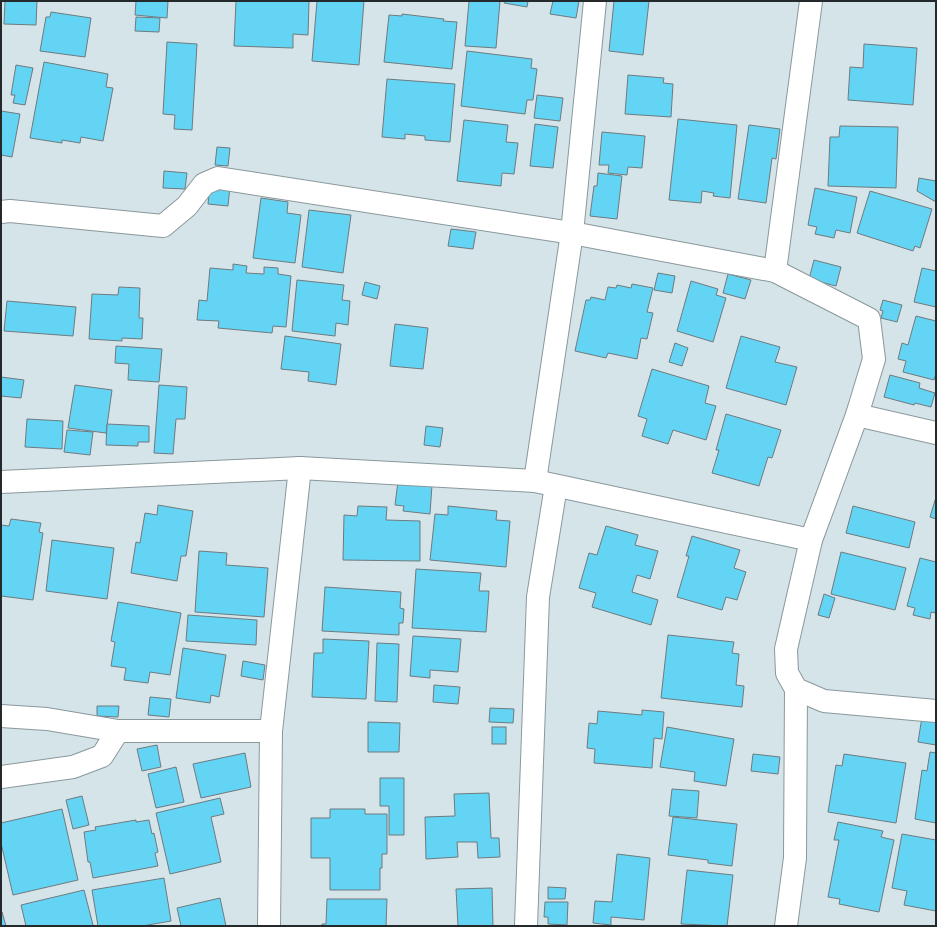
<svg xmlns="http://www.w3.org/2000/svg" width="937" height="927" font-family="Inter,sans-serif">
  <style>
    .building { fill: #64d4f5; stroke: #6d7b7f }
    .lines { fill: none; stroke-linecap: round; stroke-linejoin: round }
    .minor-casing { stroke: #8a989c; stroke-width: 24 }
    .minor { stroke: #fff; stroke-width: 22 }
  </style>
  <rect width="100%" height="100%" fill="#d5e4e9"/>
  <g class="building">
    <polygon points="5,1 37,1 36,25 4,24"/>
    <polygon points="136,1 168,1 167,18 135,15"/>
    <polygon points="236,1 309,1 308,35 293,34 293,48 234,46"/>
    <polygon points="317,1 364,1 359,65 312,61"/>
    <polygon points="469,1 500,1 496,48 465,46"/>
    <polygon points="505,1 528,1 527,7 504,3"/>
    <polygon points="553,1 579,1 576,18 550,14"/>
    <polygon points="614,1 649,1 643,55 609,51"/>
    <polygon points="51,12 91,18 85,57 40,51 46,17 50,17"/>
    <polygon points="402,14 444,19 443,21 457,22 452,69 384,62 389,15 402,16"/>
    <polygon points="136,17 160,18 159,32 135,31"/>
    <polygon points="167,42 197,44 192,130 174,129 175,115 163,114"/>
    <polygon points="864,44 917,48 913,105 848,100 850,67 863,68"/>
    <polygon points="467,51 532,59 531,68 537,69 533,100 527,100 525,114 461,106"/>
    <polygon points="44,62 108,74 106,87 113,88 103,141 81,137 80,143 62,140 62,143 30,138"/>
    <polygon points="16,65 33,68 25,105 13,103 15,95 11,95"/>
    <polygon points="628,75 664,78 663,83 673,84 671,117 625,114"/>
    <polygon points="387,79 455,84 450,142 425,140 425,136 405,134 405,139 382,137"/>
    <polygon points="537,95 563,98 560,121 534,118"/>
    <polygon points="1,111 20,114 12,157 1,155"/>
    <polygon points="678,119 737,125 730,198 713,196 714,193 702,191 701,203 669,200"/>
    <polygon points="464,120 508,125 506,142 518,143 514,174 502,173 501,186 457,181"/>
    <polygon points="535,124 558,127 553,168 530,166"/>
    <polygon points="749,125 780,129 776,159 772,158 766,203 738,199"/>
    <polygon points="840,126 898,127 896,188 828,186 830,137 839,137"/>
    <polygon points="602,132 645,136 642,168 628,167 627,175 608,173 609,165 599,165"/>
    <polygon points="217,147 230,148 228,166 215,165"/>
    <polygon points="164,171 187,173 185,189 163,188"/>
    <polygon points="598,173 622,176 617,219 590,216 594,186 597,186"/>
    <polygon points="919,178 936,181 936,202 917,191"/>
    <polygon points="210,184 230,186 228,206 208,204"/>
    <polygon points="815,188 857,197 850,233 836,230 834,238 815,234 817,227 808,225"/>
    <polygon points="870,191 932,209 920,248 915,246 913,251 857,233"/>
    <polygon points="261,198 288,202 287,213 301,215 295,263 253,258"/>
    <polygon points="309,210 351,215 343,273 302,267"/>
    <polygon points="451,229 476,232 473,249 448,246"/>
    <polygon points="814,260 841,267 836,286 809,279"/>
    <polygon points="233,264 247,266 246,273 264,274 264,267 278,268 278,274 291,276 286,327 273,326 272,333 218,328 219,321 197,320 199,300 207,301 210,268 233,270"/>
    <polygon points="922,268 936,271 936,307 914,302"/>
    <polygon points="658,273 675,276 672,293 654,290"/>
    <polygon points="728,274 751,280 745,299 723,293"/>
    <polygon points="297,280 344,285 342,300 350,301 348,325 336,323 335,336 292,331"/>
    <polygon points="691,281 718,289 716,295 726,298 713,342 677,331"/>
    <polygon points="365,282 380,286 377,299 362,295"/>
    <polygon points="632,284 653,288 647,312 653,313 647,339 641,338 637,359 608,353 606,358 575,351 586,300 590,300 591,297 605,300 608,287 616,288 617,285 631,288"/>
    <polygon points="119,287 140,288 139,318 143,318 142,339 122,338 122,341 89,339 92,294 118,295"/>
    <polygon points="883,300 902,305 897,322 881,318 883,311 880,310"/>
    <polygon points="7,301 76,307 73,336 4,331"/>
    <polygon points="916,316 936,321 936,373 934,380 903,372 906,361 898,359 902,343 908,345"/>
    <polygon points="395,324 428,328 423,369 390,366"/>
    <polygon points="285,336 341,344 336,385 308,381 309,372 281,369"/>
    <polygon points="741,336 780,347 775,362 797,367 786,405 726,388"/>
    <polygon points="675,343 688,348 682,366 669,362"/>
    <polygon points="116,346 162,349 159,382 128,380 129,364 115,363"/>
    <polygon points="652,369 709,386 705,403 716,406 706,440 673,430 668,444 642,436 647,419 638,416"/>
    <polygon points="890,375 920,383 919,388 935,393 931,407 915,403 914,405 884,397"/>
    <polygon points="1,377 24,380 21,398 1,396"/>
    <polygon points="75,385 112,390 106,433 68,428"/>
    <polygon points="159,385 187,387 185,419 176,419 173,454 154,453"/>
    <polygon points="726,414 781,430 772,458 768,457 759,486 712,473 719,450 716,450"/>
    <polygon points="27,419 63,421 62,449 25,447"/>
    <polygon points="107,424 149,426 149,442 138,442 138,446 106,445"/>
    <polygon points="426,426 443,428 440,447 424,445"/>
    <polygon points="67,430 93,432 90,455 64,452"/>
    <polygon points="398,481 432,485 430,514 403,511 404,506 395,505"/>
    <polygon points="936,497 936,519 930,517"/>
    <polygon points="158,505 193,511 186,556 181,556 177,581 131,573 136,542 140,543 145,513 157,515"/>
    <polygon points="358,506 387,507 386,520 420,521 420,561 343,560 344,515 357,516"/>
    <polygon points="448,506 497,511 496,520 510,521 506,567 430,560 435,514 448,515"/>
    <polygon points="853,506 915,522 909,548 846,533"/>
    <polygon points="11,519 41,523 39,532 43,533 33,600 1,596 1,525 9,526"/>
    <polygon points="606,526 638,535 635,545 658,551 650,579 637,575 632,592 658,600 651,625 592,607 596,593 579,588 589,553 597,555"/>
    <polygon points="692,536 740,550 734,568 746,572 737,600 726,597 722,610 677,597 689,556 686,556"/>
    <polygon points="52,540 114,548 107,599 46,591"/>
    <polygon points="199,551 227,553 226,565 268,568 264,617 195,612"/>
    <polygon points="841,552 906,568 895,610 831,594"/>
    <polygon points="920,558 936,562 936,613 931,612 930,619 913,615 915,608 907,606"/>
    <polygon points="416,569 481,573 479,591 489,591 486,632 412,628"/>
    <polygon points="325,587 401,592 400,608 404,609 403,623 399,623 399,635 322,631"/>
    <polygon points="824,594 835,598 829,618 818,615"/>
    <polygon points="118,602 181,613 170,675 150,672 148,683 124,680 126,668 111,666 115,642 111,641"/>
    <polygon points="188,615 257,620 256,645 186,641"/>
    <polygon points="668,635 734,642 732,653 739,654 736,685 744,686 742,707 661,698"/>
    <polygon points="413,636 461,639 458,672 430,670 430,678 410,676"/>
    <polygon points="323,639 369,641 366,699 312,697 314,653 323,653"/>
    <polygon points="377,643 399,644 397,702 375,701"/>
    <polygon points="183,648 226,655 219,697 211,695 210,703 176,698"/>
    <polygon points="243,661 265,665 263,680 241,676"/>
    <polygon points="434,685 460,687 458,704 433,702"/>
    <polygon points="150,697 171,699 169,717 148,715"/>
    <polygon points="97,706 119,706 118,717 97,716"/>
    <polygon points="490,708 514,709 513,723 489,722"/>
    <polygon points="642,710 664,712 662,739 654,738 652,768 594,763 595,749 587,748 589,723 597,724 598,711 642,715"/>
    <polygon points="922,717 936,720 936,745 918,742"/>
    <polygon points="368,722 400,723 399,752 368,752"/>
    <rect x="492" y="727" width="14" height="17"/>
    <polygon points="667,727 734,739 726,786 694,781 695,772 660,767"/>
    <polygon points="157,745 161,767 142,771 137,749"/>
    <polygon points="930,752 936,753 936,823 915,819 922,770 927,771"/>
    <polygon points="245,753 251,787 201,798 193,764"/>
    <polygon points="753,754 780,757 778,774 751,771"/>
    <polygon points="844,754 906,763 896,823 828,812 836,765 842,766"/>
    <polygon points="176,767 184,802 156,808 148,774"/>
    <polygon points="380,778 404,778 404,835 389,835 389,806 380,806"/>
    <polygon points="672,789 699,791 697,818 669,816"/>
    <polygon points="489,793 491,838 499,838 500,857 478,858 477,842 457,842 458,857 426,859 425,817 455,816 454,794"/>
    <polygon points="82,796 89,825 73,829 66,800"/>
    <polygon points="220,798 224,814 211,817 221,862 170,874 156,813"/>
    <polygon points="62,809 78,880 13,895 1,843 1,823"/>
    <polygon points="330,809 365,809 365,814 387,814 387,854 382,854 382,868 380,868 380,890 330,890 330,858 311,858 311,818 330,818"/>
    <polygon points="673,817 737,824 732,866 708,863 708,860 668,855"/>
    <polygon points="136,820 136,822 149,820 152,834 154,833 158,852 155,853 158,866 93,878 90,862 88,862 84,832 96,830 95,827"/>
    <polygon points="838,822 883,831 881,837 894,840 879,912 839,904 840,899 828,897 839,840 834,840"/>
    <polygon points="902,834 936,840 936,911 904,905 907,891 892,888"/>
    <polygon points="617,854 650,858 644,920 611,917 611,925 593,923 595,901 612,902"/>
    <polygon points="687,870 733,875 727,926 681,924"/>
    <polygon points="164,878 171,921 142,926 98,926 92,890"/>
    <polygon points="548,887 566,888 565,899 548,899"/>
    <polygon points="492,888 493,926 458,926 456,889"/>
    <polygon points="84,890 93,925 91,926 26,926 21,905"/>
    <polygon points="220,898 226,926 181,926 177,908"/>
    <polygon points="327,899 387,899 386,926 322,926 322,924 326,924"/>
    <polygon points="545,902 568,902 567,925 548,924 548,917 544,917"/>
    <polygon points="2,912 6,926 1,926"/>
  </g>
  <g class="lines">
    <g class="minor-casing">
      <g id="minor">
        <polyline points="1,212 10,211 163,226 187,206 204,184 218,178 572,233 775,271 869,319 874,359 857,415 811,540 786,649 787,673 796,689 824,701 936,711"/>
        <polyline points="775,271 811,1"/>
        <polyline points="857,415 936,433"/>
        <polyline points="535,481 572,233 595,1"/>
        <polyline points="1,482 300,468 535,481 811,540"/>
        <polyline points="1,716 47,719 118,731 271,731"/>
        <polyline points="1,777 73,767 102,756 118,731"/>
        <polyline points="269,926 271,731 300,468"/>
        <polyline points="526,926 538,597 556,486"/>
        <polyline points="786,926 795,858 796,689"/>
      </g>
    </g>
    <use href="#minor" class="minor"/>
  </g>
  <rect width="937" height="927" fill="none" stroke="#242a2c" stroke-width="4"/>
</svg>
